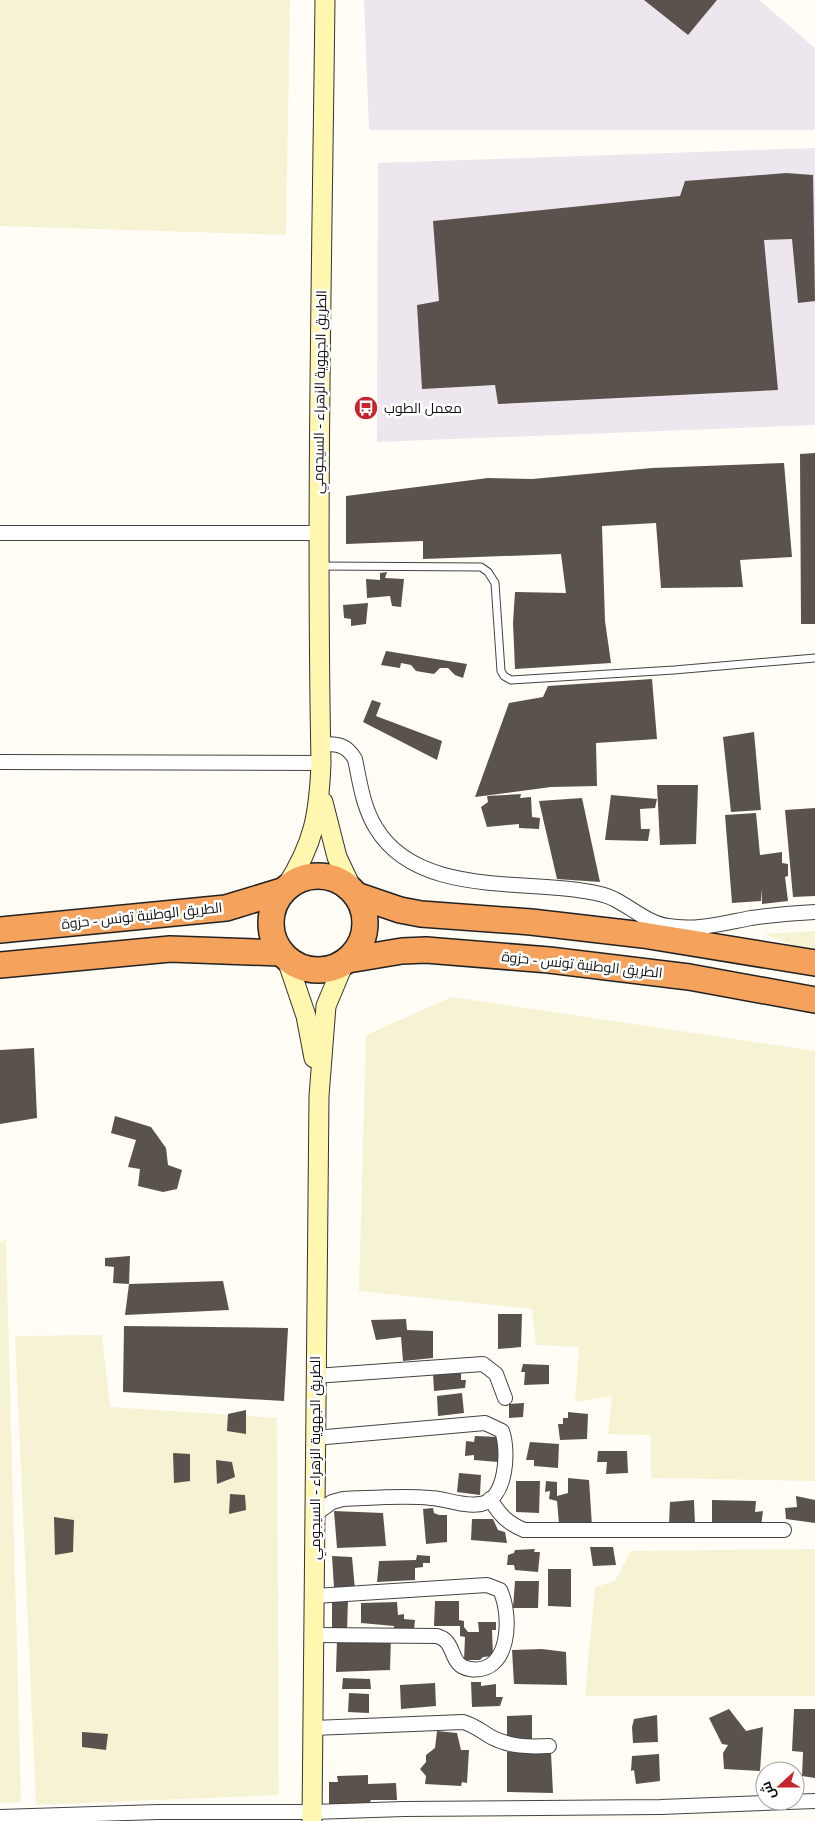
<svg xmlns="http://www.w3.org/2000/svg" width="815" height="1821" font-family="'Times New Roman',Cairo,serif">
  <style>
    .industrial { fill: #eee6ef }
    .farmland { fill: #f6f3d4 }
    .building { fill: #5a524d }
    .lines { fill: none; stroke-linecap: round; stroke-linejoin: round }
    .lane-casing { stroke: #444; stroke-width: 9 }
    .street-casing { stroke: #444; stroke-width: 16 }
    .secondary-casing { stroke: #333; stroke-width: 21 }
    .highway-casing { stroke: #222; stroke-width: 28 }
    .lane { stroke: #fff; stroke-width: 7 }
    .street { stroke: #fff; stroke-width: 14 }
    .secondary { stroke: #fff6b0; stroke-width: 19 }
    .highway { stroke: #f5a25d; stroke-width: 25 }
    .labels { text-anchor: middle; dominant-baseline: central; stroke-width: 5; stroke-linejoin: round; paint-order: stroke }
    .street-label { font-size: 14px; fill: #111; stroke: #fff }
    .poi-label { font-size: 14px; fill: #111; stroke: #fff; text-anchor: start }
  </style>
  <rect width="100%" height="100%" fill="#fffdf5"/>
  <g class="industrial">
    <polygon points="364,0 759,0 815,48 815,130 369,130"/>
    <polygon points="815,148 815,425 377,442 378,163"/>
  </g>
  <g class="farmland">
    <polygon points="0,0 290,0 286,235 0,226"/>
    <polygon points="815,931 815,953 764,934"/>
    <polygon points="452,997 815,1051 815,1481 651,1478 651,1435 608,1434 612,1396 575,1402 579,1347 536,1345 532,1309 359,1291 366,1035"/>
    <polygon points="6,1239 21,1802 0,1803 0,1242"/>
    <polygon points="102,1335 110,1407 277,1418 279,1795 36,1805 15,1336"/>
    <polygon points="815,1549 815,1696 585,1696 595,1587 615,1581 631,1551"/>
  </g>
  <g class="building">
    <polygon points="644,0 717,0 688,35"/>
    <polygon points="813,170 815,301 798,303 792,239 764,240 778,390 498,404 495,385 422,389 417,305 439,301 433,221 680,196 685,181 786,173 813,175"/>
    <polygon points="815,453 815,624 801,624 800,454"/>
    <polygon points="784,463 792,557 740,560 743,587 661,588 656,523 602,526 605,621 611,663 515,669 513,623 515,592 566,593 561,554 423,559 423,541 346,544 346,496 488,478 532,479 652,468"/>
    <polygon points="387,572 385,578 404,579 401,607 392,606 390,596 367,598 366,579 380,580 380,573"/>
    <polygon points="368,603 366,624 351,626 351,619 344,618 343,605"/>
    <polygon points="386,651 467,664 463,678 455,675 448,668 440,668 434,674 416,671 411,665 401,663 400,668 381,665"/>
    <polygon points="652,679 657,739 596,743 597,786 551,787 475,797 509,703 543,697 548,686"/>
    <polygon points="372,700 381,703 376,716 442,741 437,760 363,722"/>
    <polygon points="754,732 761,810 731,812 723,737"/>
    <polygon points="657,785 698,785 696,844 660,845"/>
    <polygon points="521,794 520,798 531,797 532,817 540,818 539,829 519,828 519,824 487,827 481,807 488,802 487,796"/>
    <polygon points="611,795 657,799 655,808 640,809 641,829 650,829 648,841 605,840"/>
    <polygon points="582,798 600,882 557,879 539,801"/>
    <polygon points="815,808 815,896 793,897 785,810"/>
    <polygon points="756,813 760,855 782,852 782,863 788,864 788,876 785,877 788,901 762,904 762,889 761,901 732,903 725,815"/>
    <polygon points="34,1048 37,1118 0,1124 0,1050"/>
    <polygon points="115,1116 151,1127 166,1148 168,1165 182,1170 177,1189 163,1192 138,1186 140,1169 128,1167 136,1140 111,1133"/>
    <polygon points="130,1256 129,1284 113,1283 114,1267 105,1266 105,1258"/>
    <polygon points="223,1281 229,1310 125,1315 129,1284"/>
    <polygon points="498,1314 522,1314 521,1347 498,1349"/>
    <polygon points="406,1319 407,1330 433,1331 433,1358 403,1361 401,1337 376,1340 371,1320"/>
    <polygon points="124,1326 288,1328 284,1401 123,1392"/>
    <polygon points="523,1364 549,1365 549,1384 524,1385 525,1372 521,1372"/>
    <polygon points="461,1368 461,1380 466,1380 465,1388 434,1391 433,1372"/>
    <polygon points="462,1393 464,1413 438,1416 437,1396"/>
    <polygon points="524,1403 523,1417 509,1418 509,1404"/>
    <polygon points="246,1410 246,1434 227,1431 228,1414"/>
    <polygon points="568,1412 588,1414 587,1439 560,1440 558,1424 563,1424 563,1418 568,1418"/>
    <polygon points="475,1436 499,1437 498,1462 474,1460 474,1455 465,1456 466,1441 474,1442"/>
    <polygon points="530,1442 559,1444 558,1468 534,1466 534,1460 526,1460"/>
    <polygon points="598,1451 627,1451 628,1473 606,1474 607,1462 597,1462"/>
    <polygon points="173,1453 190,1454 190,1481 174,1483"/>
    <polygon points="216,1460 232,1462 235,1477 217,1484"/>
    <polygon points="459,1473 481,1475 480,1495 457,1492"/>
    <polygon points="568,1478 589,1480 592,1526 559,1524 557,1501 549,1499 550,1491 545,1492 546,1481 557,1482 557,1496 568,1493"/>
    <polygon points="516,1481 540,1481 539,1513 516,1512"/>
    <polygon points="230,1494 245,1495 246,1510 229,1514"/>
    <polygon points="796,1496 815,1500 815,1523 786,1519 785,1508 797,1507"/>
    <polygon points="694,1500 695,1525 669,1525 670,1502"/>
    <polygon points="712,1500 756,1501 755,1512 763,1511 761,1526 712,1525"/>
    <polygon points="433,1508 434,1513 439,1515 447,1515 447,1542 426,1544 423,1509"/>
    <polygon points="334,1511 383,1513 386,1546 337,1548"/>
    <polygon points="54,1517 74,1520 73,1552 55,1555"/>
    <polygon points="472,1519 493,1519 498,1530 505,1532 507,1543 471,1540"/>
    <polygon points="590,1547 613,1547 616,1565 593,1566"/>
    <polygon points="535,1549 534,1552 540,1552 538,1572 515,1570 514,1565 507,1565 508,1555 514,1553 515,1550"/>
    <polygon points="417,1555 430,1556 430,1563 423,1563 423,1567 415,1568 415,1580 377,1582 379,1561 416,1560"/>
    <polygon points="332,1556 352,1557 355,1590 334,1588"/>
    <polygon points="548,1569 571,1569 571,1607 548,1606"/>
    <polygon points="515,1581 539,1581 538,1608 513,1608"/>
    <polygon points="348,1600 347,1631 332,1632 332,1601"/>
    <polygon points="435,1601 459,1601 459,1620 464,1621 464,1627 468,1632 479,1632 478,1622 496,1622 496,1630 492,1630 493,1656 483,1657 480,1660 464,1660 465,1637 460,1636 460,1626 434,1626"/>
    <polygon points="397,1602 398,1615 404,1614 404,1619 415,1620 414,1630 394,1630 394,1626 361,1623 361,1603"/>
    <polygon points="391,1636 390,1670 336,1672 337,1639"/>
    <polygon points="542,1649 566,1652 567,1685 514,1684 512,1650"/>
    <polygon points="343,1678 370,1679 371,1689 342,1689"/>
    <polygon points="471,1682 481,1682 481,1686 496,1684 496,1697 503,1697 500,1706 472,1707"/>
    <polygon points="435,1683 436,1706 401,1709 400,1685"/>
    <polygon points="349,1693 369,1694 369,1713 348,1712"/>
    <polygon points="729,1709 746,1731 763,1727 760,1771 724,1769 723,1753 728,1745 722,1744 709,1718"/>
    <polygon points="794,1709 815,1709 815,1778 802,1776 803,1752 792,1751"/>
    <polygon points="532,1715 532,1740 507,1740 507,1716"/>
    <polygon points="657,1715 658,1742 633,1743 632,1727 634,1719"/>
    <polygon points="437,1731 457,1733 461,1750 469,1750 467,1783 462,1782 461,1786 425,1784 426,1776 420,1769 426,1762 426,1755 435,1748"/>
    <polygon points="82,1732 108,1734 106,1750 82,1747"/>
    <polygon points="507,1752 551,1753 553,1793 507,1792"/>
    <polygon points="659,1754 660,1781 636,1784 634,1770 631,1771 632,1756"/>
    <polygon points="368,1775 368,1784 396,1783 397,1800 371,1800 369,1804 329,1805 329,1782 338,1782 337,1776"/>
  </g>
  <g class="lines">
    <g class="lane-casing">
      <polyline id="lane" points="320,566 481,567 488,572 495,583 501,671 504,676 511,680 674,670 815,658"/>
    </g>
    <g class="street-casing">
      <g id="street">
        <polyline points="0,533 319,533"/>
        <path d="M321 744C337 744 346 744 355 759 360 783 363 807 376 828 415 893 513 881 578 890 590 892 603 893 614 899 632 908 648 923 668 926 696 931 724 923 751 918 772 915 793 913 815 912"/>
        <polyline points="0,762 321,763"/>
        <polyline points="315,1376 483,1364 496,1374 505,1398"/>
        <path d="M490 1499C500 1515 507 1523 524 1530H784"/>
        <path d="M314 1515 332 1502 343 1499C372 1498 403 1495 431 1498 447 1499 464 1507 481 1504 507 1499 509 1450 502 1431L485 1423 315 1438"/>
        <path d="M314 1635 437 1636C457 1641 448 1666 470 1669 511 1675 512 1615 500 1590L487 1585 315 1596"/>
        <path d="M313 1728 463 1722C474 1725 481 1731 491 1737 510 1747 529 1747 549 1746"/>
        <polyline points="0,1817 158,1812 312,1812 404,1809 661,1807 815,1801"/>
      </g>
    </g>
    <g class="secondary-casing">
      <g id="secondary">
        <polyline points="323,802 337,857 353,891"/>
        <path d="M286 887C314 843 319 815 321 763 316 509 322 254 325 0"/>
        <polyline points="287,960 306,1016 314,1058"/>
        <polyline points="312,1821 319,1096 326,1006 344,963"/>
      </g>
    </g>
    <g class="highway-casing">
      <g id="highway">
        <circle cx="318" cy="923" r="47"/>
        <polyline points="356,895 400,910 421,914 531,922 643,935 815,963"/>
        <polyline points="0,930 226,908 282,891"/>
        <polyline points="348,960 402,951 426,950 549,960 689,977 815,1000"/>
        <polyline points="0,965 170,949 280,953"/>
      </g>
    </g>
    <use href="#lane" class="lane"/>
    <use href="#street" class="street"/>
    <use href="#secondary" class="secondary"/>
    <use href="#highway" class="highway"/>
  </g>
  <defs>
    <g id="bus-disc" transform="scale(1.25)"><circle r="9.5" fill="#c4262e" stroke="#fff"/><path d="M-5-6H5V4H4V6H2V4H-2V6H-4V4H-5ZM-3.5-4V0h7V-4ZM-3.5 1.2v1.5H-2V1.2ZM2 1.2v1.5H3.5V1.2Z" fill="#fff"/></g>
  </defs>
  <g fill-rule="evenodd">
    <use href="#bus-disc" x="366" y="408"/>
  </g>
  <g class="labels">
    <g class="street-label">
      <text transform="translate(320 392) rotate(-89)">الطريق الجهوية الزهراء - السيجومي</text>
      <text transform="translate(142 916) rotate(-6)">الطريق الوطنية تونس - حزوة</text>
      <text transform="translate(582 965) rotate(6)">الطريق الوطنية تونس - حزوة</text>
      <text transform="translate(315 1458) rotate(-90)">الطريق الجهوية الزهراء - السيجومي</text>
    </g>
    <g class="poi-label">
      <text x="384" y="408">معمل الطوب</text>
    </g>
  </g>
  <g transform="translate(780 1786) rotate(249)"><circle r="24" fill="#ffffff" stroke="#a0a0a0"/>
  <path d="M0-4L9 19L0 12L-9 19Z" fill="#c4262e"/>
  <text y="-8" font-size="14" font-weight="bold" text-anchor="middle" fill="#111111">ش</text>
  </g>
</svg>
